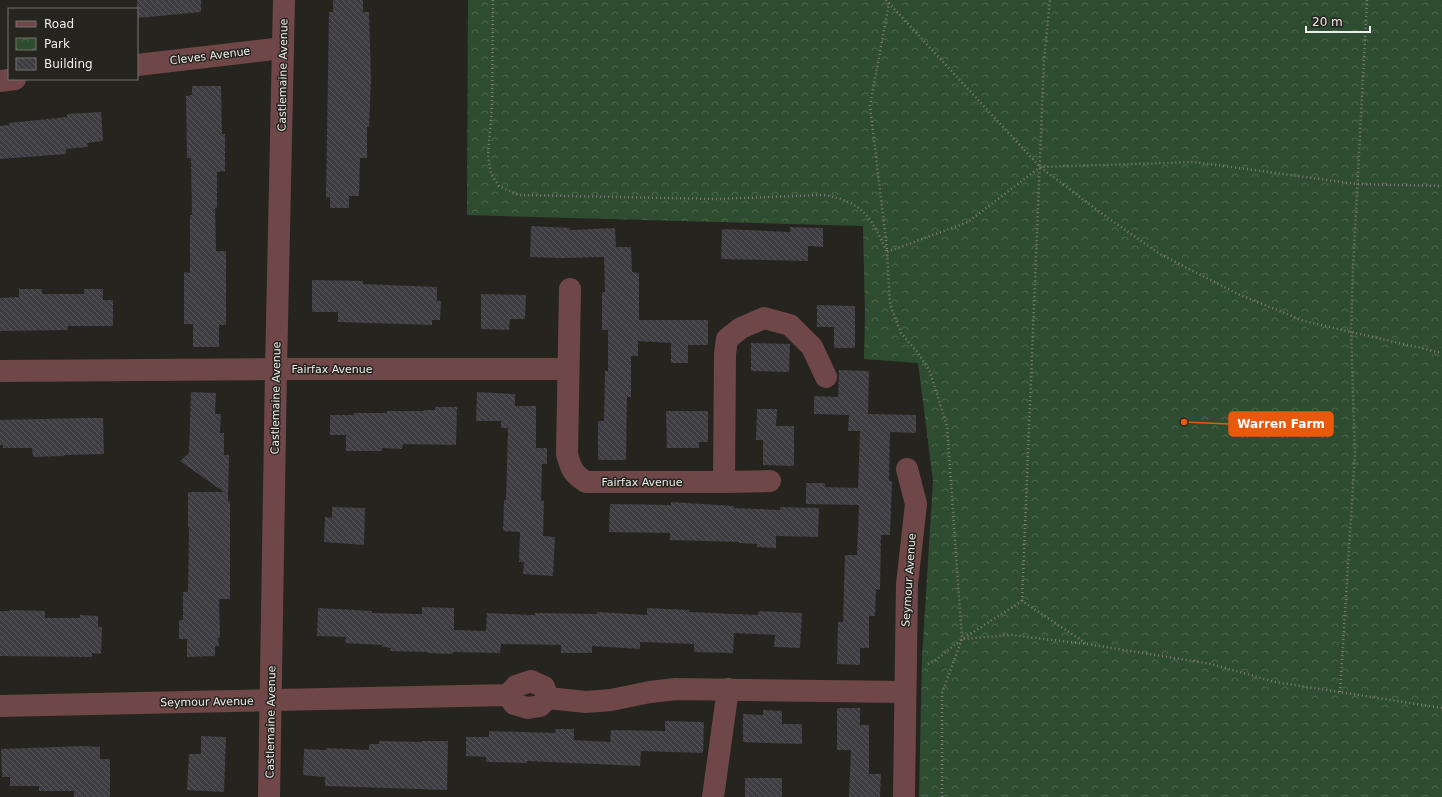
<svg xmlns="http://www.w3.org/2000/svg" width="1442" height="797" font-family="'DejaVu Sans',sans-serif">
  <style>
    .park { fill: url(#park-crowns) }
    .building { fill: url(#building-back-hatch) }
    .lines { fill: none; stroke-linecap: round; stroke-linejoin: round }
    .path { stroke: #807e7a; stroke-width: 2.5; stroke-dasharray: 1 3; stroke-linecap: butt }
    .minor { stroke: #6f4748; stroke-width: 22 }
    .labels { text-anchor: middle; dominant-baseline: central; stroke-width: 3; stroke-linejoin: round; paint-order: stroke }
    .street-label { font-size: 11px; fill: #efedea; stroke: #26241f }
    .leader { fill: none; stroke: #e8590c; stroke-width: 1.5 }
    .callout-dot { fill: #e8590c; stroke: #26241f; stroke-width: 1.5 }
    .callout { fill: #e8590c; stroke: #e8590c; stroke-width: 1.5 }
    .callout-label { font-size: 12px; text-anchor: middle; font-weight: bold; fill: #fff }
  </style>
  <defs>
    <pattern id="park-crowns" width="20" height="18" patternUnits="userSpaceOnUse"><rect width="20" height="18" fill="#2e4d30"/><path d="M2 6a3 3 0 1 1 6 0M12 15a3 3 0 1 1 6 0" fill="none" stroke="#4d674e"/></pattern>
    <pattern id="building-back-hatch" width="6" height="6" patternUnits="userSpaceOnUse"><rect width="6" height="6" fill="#3d3d42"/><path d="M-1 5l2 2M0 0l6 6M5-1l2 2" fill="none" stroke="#59595d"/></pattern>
  </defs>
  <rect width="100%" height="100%" fill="#26241f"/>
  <polygon class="park" points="468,0 1442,0 1442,797 919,797 922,658 933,481 918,363 864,359 865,315 863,226 467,215"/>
  <g class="building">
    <polygon points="137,0 201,0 201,12 137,18"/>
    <polygon points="333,0 363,0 363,12 369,12 371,80 369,127 367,127 367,158 360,158 359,196 349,196 349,208 330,208 330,197 326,198 329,12 333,12"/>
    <polygon points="192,86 221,86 222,134 225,134 225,171 217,172 217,208 215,208 216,251 226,251 226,325 219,325 219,347 193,347 193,324 184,324 184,272 190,273 190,215 192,215 191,158 187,158 186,96 192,95"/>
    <polygon points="101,112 103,141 87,143 88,147 66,149 66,154 0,159 0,126 10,125 9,123 67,117 67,114"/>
    <polygon points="531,226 570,228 570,230 615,228 616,247 631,247 632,272 639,273 639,320 708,320 708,345 688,345 688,363 671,363 671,343 638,341 638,356 631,356 631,397 627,397 626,460 598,460 598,421 604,421 605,371 608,371 608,330 602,330 602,292 605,292 604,257 562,258 530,257"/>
    <polygon points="790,227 823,228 823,247 808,246 808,261 721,259 722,229 790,232"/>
    <polygon points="312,280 363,281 363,284 437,287 437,301 441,301 440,320 432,320 432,325 338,322 338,312 312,312"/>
    <polygon points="19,289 42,289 42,294 84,294 84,289 103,289 103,300 113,300 113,326 68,326 68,330 0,331 0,298 19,297"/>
    <polygon points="481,294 526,295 525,319 510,319 509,330 481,329"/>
    <polygon points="817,305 855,306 855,348 834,348 834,327 817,327"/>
    <polygon points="751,343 790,344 789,372 751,371"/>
    <polygon points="839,370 869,371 868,414 916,415 916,433 890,432 889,481 892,481 890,535 881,535 880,590 876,589 875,616 869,616 869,648 860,648 860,665 837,664 838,622 843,622 845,555 857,555 859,505 806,504 806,483 825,483 825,487 858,488 860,431 848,431 849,415 814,414 814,396 838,397"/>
    <polygon points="191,392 216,393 215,414 221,414 220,433 224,433 224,455 229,455 228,501 230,501 230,599 219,599 220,637 218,638 219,646 215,646 215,656 187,657 187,639 179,639 179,620 183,620 183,592 188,592 189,527 188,527 188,492 224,492 180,461 189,453"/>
    <polygon points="477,392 515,394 515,406 536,406 536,448 547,448 547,464 542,464 541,501 544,501 543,536 555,537 553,576 523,574 524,562 519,562 520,532 503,531 504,500 506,500 508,428 501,428 501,421 476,421"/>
    <polygon points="435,407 457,407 456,445 403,444 402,449 382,448 382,451 346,451 346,435 330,435 330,415 354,415 354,413 387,413 387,411 424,411 424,410 435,410"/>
    <polygon points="757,409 777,409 776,426 794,426 794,466 763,465 763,440 756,440"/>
    <polygon points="666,411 708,411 708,442 699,442 699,448 667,448"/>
    <polygon points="83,418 103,418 104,454 64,455 64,456 33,457 32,448 3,448 3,445 0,445 0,420"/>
    <polygon points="671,502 734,506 734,508 780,510 780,507 819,508 818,537 776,536 776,548 757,547 757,544 739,543 739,542 670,540 670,533 609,532 610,504 671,505"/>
    <polygon points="332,507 365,508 364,545 324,542 325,517 332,518"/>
    <polygon points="422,607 454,608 454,630 486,631 487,613 535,615 535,613 597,614 597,612 647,615 647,608 689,610 689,612 758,615 759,611 802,613 800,648 774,647 775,635 734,633 733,653 694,652 694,644 640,642 640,649 592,646 592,653 561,653 561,645 501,644 500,653 453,652 453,654 427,653 427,652 390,651 391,648 382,647 383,645 345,643 346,637 317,636 318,608 372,611 372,613 422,614"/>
    <polygon points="10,610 45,611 45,618 80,618 80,615 98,616 98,627 102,627 101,654 92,653 92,657 0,656 0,611 10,611"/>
    <polygon points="837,708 860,708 860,725 869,725 869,774 881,774 880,797 849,797 851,750 837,750"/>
    <polygon points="763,710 782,711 782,724 802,724 802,744 743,742 743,714 763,715"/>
    <polygon points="665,721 704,722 703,753 641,751 640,766 527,761 527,763 486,762 486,757 466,756 466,737 489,737 489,731 555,733 556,729 574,729 574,740 610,742 611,730 665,731"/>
    <polygon points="201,736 226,737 224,792 187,790 189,754 201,754"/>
    <polygon points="379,741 422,742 422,741 448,741 447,790 325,786 325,777 303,775 304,749 326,750 326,748 369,750 369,744 379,744"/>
    <polygon points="83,746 100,747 100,759 110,759 110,797 74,797 74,791 39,791 39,786 10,786 10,777 2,777 1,749"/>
    <rect x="745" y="778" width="37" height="19"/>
  </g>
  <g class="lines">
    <g class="path">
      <path d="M493 0 492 106 488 155 491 174 499 186 518 195 717 199 824 195C864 202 871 218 887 252"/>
      <polyline points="886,0 1040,167 1108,218 1160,254 1238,294 1304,321 1442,353"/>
      <polyline points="887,249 870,106 889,3"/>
      <polyline points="1022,601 1044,60 1050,0"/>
      <polyline points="964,638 1022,601 1087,644"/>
      <polyline points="928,664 936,660 962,639 1011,635 1087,644 1211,664 1275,682 1442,708"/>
      <polyline points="1340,692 1355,454 1351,331 1353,269 1367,0"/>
      <polyline points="942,797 942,693 962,639 947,426 930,372 918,353 901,333 890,304 887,252 968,222 1040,167 1194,162 1357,184 1442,186"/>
    </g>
    <g class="minor">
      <polyline points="137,65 283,48"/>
      <polyline points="0,81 15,79"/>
      <path d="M570 289 567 454C571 469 573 474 586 482H724L725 354 727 339 741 328 764 318 790 325 812 347 826 377"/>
      <polyline points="0,371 276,369 568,369"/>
      <polyline points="724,482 770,481"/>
      <polyline points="548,698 586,702 611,700 650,692 676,689 905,692"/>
      <polyline points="0,706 508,695 516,686 531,681 544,687 548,698 540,706 528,708 514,704 508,695"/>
      <polyline points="269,797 276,369 284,0"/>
      <polyline points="713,797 728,689"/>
      <polyline points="904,797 907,584 916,504 907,469"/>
    </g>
  </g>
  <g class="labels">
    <g class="street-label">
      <text transform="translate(210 56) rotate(-7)">Cleves Avenue</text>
      <text transform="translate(283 75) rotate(-89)">Castlemaine Avenue</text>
      <text x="332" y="369">Fairfax Avenue</text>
      <text transform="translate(276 398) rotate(-89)">Castlemaine Avenue</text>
      <text x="642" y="482">Fairfax Avenue</text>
      <text transform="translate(909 580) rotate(-86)">Seymour Avenue</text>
      <text transform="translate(207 702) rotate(-1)">Seymour Avenue</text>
      <text transform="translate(271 722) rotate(-89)">Castlemaine Avenue</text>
    </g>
  </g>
  <path class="leader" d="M1184 422L1229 424"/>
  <circle class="callout-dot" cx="1184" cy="422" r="4"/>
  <rect class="callout" x="1229" y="412" width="104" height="24" rx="4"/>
  <g class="callout-label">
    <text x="1281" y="428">Warren Farm</text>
  </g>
  <rect x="8" y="8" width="130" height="72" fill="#26241f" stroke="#767470"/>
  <rect x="16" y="21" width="20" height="6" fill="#6f4748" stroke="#767470"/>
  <text x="44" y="28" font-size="12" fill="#efedea">Road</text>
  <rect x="16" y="38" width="20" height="12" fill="url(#park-crowns)" stroke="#767470"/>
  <text x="44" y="48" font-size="12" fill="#efedea">Park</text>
  <rect x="16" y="58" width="20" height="12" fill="url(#building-back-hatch)" stroke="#767470"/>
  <text x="44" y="68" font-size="12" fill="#efedea">Building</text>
  <path d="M1306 26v6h64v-6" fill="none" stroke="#efedea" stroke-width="2"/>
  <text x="1312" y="26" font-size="12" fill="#efedea" stroke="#26241f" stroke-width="3" paint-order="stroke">20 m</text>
</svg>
